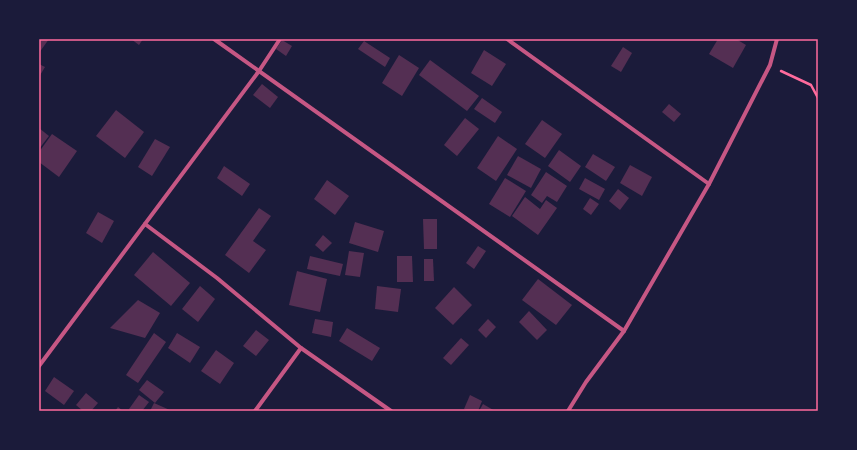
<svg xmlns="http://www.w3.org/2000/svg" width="857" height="450" font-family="Poppins,sans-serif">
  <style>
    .building { fill: #542f53 }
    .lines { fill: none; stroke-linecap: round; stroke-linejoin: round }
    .path { stroke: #ff6b9d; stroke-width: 2.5 }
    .minor { stroke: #c65784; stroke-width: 4 }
    .neatline { fill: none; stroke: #ff6b9d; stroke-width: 1.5 }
  </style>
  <rect width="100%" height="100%" fill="#1b1b3a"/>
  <g class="building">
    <polygon points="39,39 49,39 39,53"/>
    <polygon points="131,39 143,39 139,45"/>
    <polygon points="718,39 736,39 746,45 733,68 709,54"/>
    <polygon points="282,40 292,46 286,56 276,49"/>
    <polygon points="364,41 390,58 385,67 358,49"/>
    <polygon points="623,47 632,53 621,72 611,66"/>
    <polygon points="484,50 506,64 492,86 471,73"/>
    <polygon points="399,55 419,68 402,96 382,83"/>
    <polygon points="430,60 479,96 467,111 419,75"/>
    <polygon points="39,64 45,67 39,77"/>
    <polygon points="262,84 278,97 270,108 253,95"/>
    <polygon points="482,98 502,112 495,123 474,109"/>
    <polygon points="669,104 681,114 674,122 662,112"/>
    <polygon points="116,110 144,132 125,158 96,136"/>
    <polygon points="465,118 479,129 457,156 444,145"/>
    <polygon points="542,120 562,134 545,158 525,144"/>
    <polygon points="39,128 49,136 39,149"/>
    <polygon points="52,134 77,151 59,177 39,162 39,152"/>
    <polygon points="498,136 517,149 496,181 477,168"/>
    <polygon points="155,139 170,147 152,176 138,167"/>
    <polygon points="559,150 581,166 570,182 548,166"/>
    <polygon points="593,154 615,167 606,181 585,167"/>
    <polygon points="518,156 541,169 531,188 507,175"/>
    <polygon points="630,165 652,177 642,196 620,183"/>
    <polygon points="224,166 250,184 242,196 217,178"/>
    <polygon points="546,172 567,186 557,202 547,196 542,203 531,195"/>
    <polygon points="505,178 526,191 510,217 489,204"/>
    <polygon points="585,178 605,189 599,200 579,189"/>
    <polygon points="327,180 349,196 335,215 314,199"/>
    <polygon points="618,189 629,198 620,210 609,201"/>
    <polygon points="525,197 540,209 546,200 557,208 538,235 512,216"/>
    <polygon points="590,198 599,204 591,215 583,209"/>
    <polygon points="259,208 271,216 253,241 266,250 249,273 225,255"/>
    <polygon points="98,212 114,221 102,243 86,233"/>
    <polygon points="423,219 437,219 437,249 424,249"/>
    <polygon points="355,222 384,231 378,252 349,243"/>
    <polygon points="323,235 332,243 323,252 315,245"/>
    <polygon points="478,246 486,251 474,269 466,263"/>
    <polygon points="349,251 364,253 360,277 345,275"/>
    <polygon points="153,252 190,283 171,306 134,275"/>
    <polygon points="310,256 343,264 340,276 307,269"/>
    <polygon points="397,256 412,256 413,282 397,282"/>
    <polygon points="424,259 433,259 434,281 424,281"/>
    <polygon points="297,271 327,279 320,312 289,305"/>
    <polygon points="538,279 572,305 556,325 522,300"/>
    <polygon points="200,286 215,299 198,322 182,309"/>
    <polygon points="377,286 401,289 398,312 375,309"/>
    <polygon points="454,287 472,305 453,325 435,308"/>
    <polygon points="138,300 160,313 145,338 110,328"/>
    <polygon points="529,311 547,330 537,340 519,322"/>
    <polygon points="315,319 333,322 331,337 312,333"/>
    <polygon points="488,319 496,327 486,338 478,330"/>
    <polygon points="347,328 380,348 372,361 339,341"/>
    <polygon points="256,330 269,340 256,356 243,346"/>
    <polygon points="154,333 166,342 138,383 126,375"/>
    <polygon points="177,333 200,347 190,363 168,348"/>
    <polygon points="461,338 469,345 451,365 443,358"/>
    <polygon points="216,350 234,363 220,384 201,371"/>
    <polygon points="54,377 74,391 64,405 45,391"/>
    <polygon points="147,380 164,392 155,403 139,390"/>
    <polygon points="86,393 98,403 91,411 83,411 76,405"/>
    <polygon points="139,395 149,402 142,411 131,411 129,409"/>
    <polygon points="470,395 482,401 478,411 468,411 464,409"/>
    <polygon points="154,403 172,411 150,411"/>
    <polygon points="483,404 495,411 479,411"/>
    <polygon points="118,407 123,411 115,411"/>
  </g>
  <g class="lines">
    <polyline class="path" points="781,71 811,85 818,98"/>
    <g class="minor">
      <polyline points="214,39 624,331"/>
      <polyline points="507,39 709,184"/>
      <polyline points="145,224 217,278 301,348 391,411"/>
      <polyline points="39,366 259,71 280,39"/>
      <polyline points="255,411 301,348"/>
      <polyline points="568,411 586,382 624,331 709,184 770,65 777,39"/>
    </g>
  </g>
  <rect width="857" height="450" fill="none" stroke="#1b1b3a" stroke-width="80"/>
  <rect x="40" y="40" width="777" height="370" class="neatline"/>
</svg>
